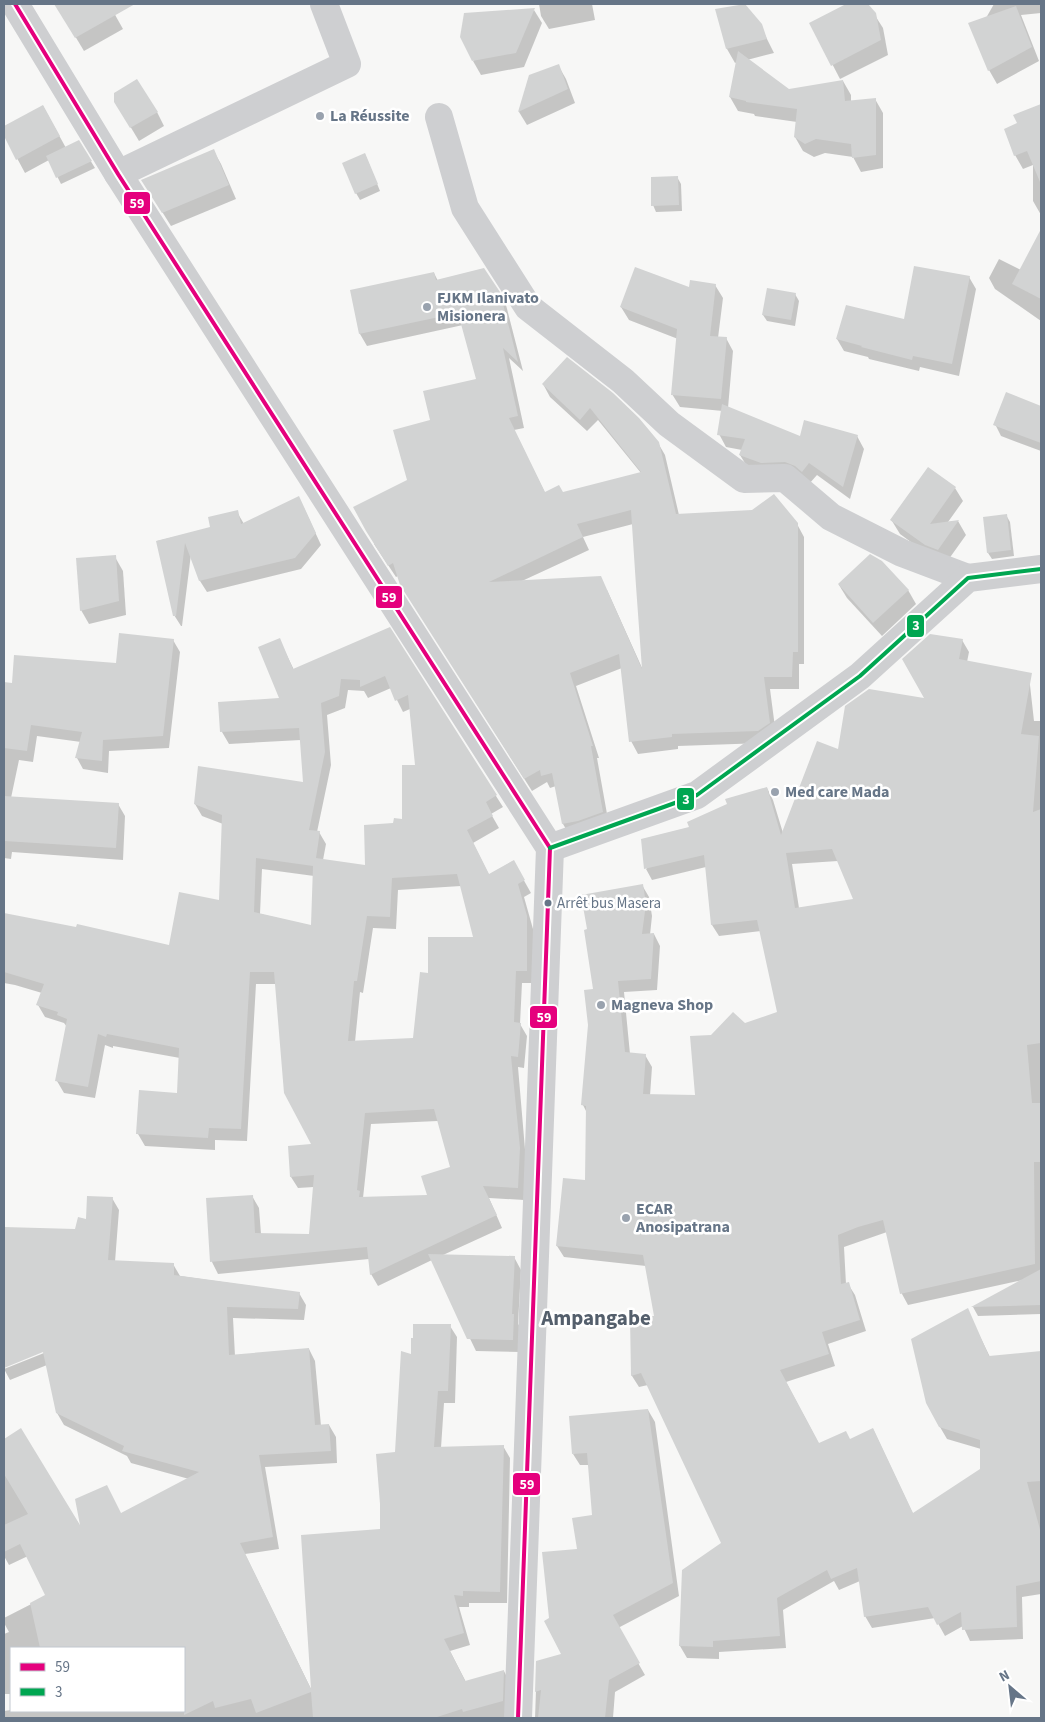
<svg xmlns="http://www.w3.org/2000/svg" width="1045" height="1722" font-family="'Source Sans 3',sans-serif">
  <style>
    .shadow { fill: #0003; fill-rule: evenodd }
    .building { fill: #d2d3d3; fill-rule: evenodd }
    .lines { fill: none; stroke-linecap: round; stroke-linejoin: round }
    .minor { stroke: #cecfd1; stroke-width: 28 }
    .bus-1-casing { stroke: #fff; stroke-width: 8 }
    .bus-2-casing { stroke: #fff; stroke-width: 8 }
    .bus-1 { stroke: #e5007d; stroke-width: 4 }
    .bus-2 { stroke: #00a651; stroke-width: 4 }
    .poi-dot { fill: #99a2ae; stroke: #fff; stroke-width: 2 }
    .bus-dot { fill: #667587; stroke: #fff; stroke-width: 2 }
    .labels { text-anchor: middle; dominant-baseline: central; stroke-width: 5; stroke-linejoin: round; paint-order: stroke }
    .bus-label { font-size: 15px; fill: #667587; stroke: #fff; text-anchor: start }
    .poi-label { font-size: 16px; font-weight: bold; fill: #667587; stroke: #fff; text-anchor: start }
    .district-label { font-size: 21px; font-weight: bold; fill: #545f6c; stroke: #fff }
    .line-badge { stroke: #fff; stroke-width: 2 }
    .badge-label { font-size: 14px; text-anchor: middle; font-weight: bold; fill: #fff }
  </style>
  <rect width="100%" height="100%" fill="#f7f7f6"/>
  <g class="shadow">
    <polygon points="61,4 109,4 123,29 84,51 57,6"/>
    <polygon points="539,4 592,4 595,20 549,29 541,16"/>
    <polygon points="848,4 866,4 874,14 883,28 888,55 840,79 811,23"/>
    <polygon points="994,4 1041,4 1041,13 1021,15 1039,61 997,84 989,70 986,18"/>
    <polygon points="534,10 542,23 524,67 481,75 473,61"/>
    <polygon points="716,10 760,25 774,53 747,60 789,91 843,81 851,95 851,102 875,99 883,113 883,168 861,172 853,157 825,153 814,157 803,151 795,137 797,122 755,116 754,114 738,111 730,97 737,62 735,63 727,49"/>
    <polygon points="558,65 566,79 575,103 527,125 519,112 530,76"/>
    <polygon points="1041,105 1041,215 1033,201 1033,165 1023,169 1015,155 1018,124 1015,116"/>
    <polygon points="43,106 66,148 79,142 95,168 61,184 49,160 25,173 4,134 4,127"/>
    <polygon points="157,112 164,126 139,141 124,116"/>
    <polygon points="213,150 221,164 236,199 171,226 151,194"/>
    <polygon points="365,154 380,191 360,200 356,193"/>
    <polygon points="677,177 681,184 682,211 656,212 653,205"/>
    <polygon points="1027,258 1041,266 1041,321 995,289 989,278 999,259 1021,270"/>
    <path d="M434 273 438 281 499 292 506 305 523 371 509 358 524 428 514 430 545 493 563 494 641 473 598 420 587 431 550 397 543 384 567 359 658 443 665 455 679 515 797 524 804 537V664H799V689H770L776 735 765 743 678 746V749L638 754 631 741 622 668 576 686 599 758H597L609 825 570 836 563 824 556 786 550 788 547 782 532 791 409 597 398 576 396 577 374 544 408 480 432 421 477 380 463 325 367 346 360 334 351 291ZM633 524 643 670 607 590 522 581 589 550 583 537Z"/>
    <polygon points="969,277 976,289 959,376 920,367 919,371 869,359 868,357 844,351 837,339 905,321"/>
    <polygon points="715,285 723,298 718,338 726,338 733,351 728,408 801,438 857,436 864,449 850,499 817,475 809,484 748,468 740,455 742,450 726,447 719,434 723,411 680,407 672,394 678,339 629,320 621,307 690,289"/>
    <polygon points="795,294 799,301 795,326 767,321 763,315"/>
    <polygon points="1007,394 1041,407 1041,451 1001,436 995,424"/>
    <polygon points="955,488 963,501 948,522 958,521 966,535 946,563 934,559 900,534 892,521"/>
    <polygon points="304,508 321,545 301,569 207,592 200,581 191,554 182,626 181,626 174,615 157,541 212,528 237,512 244,524"/>
    <polygon points="1006,515 1010,522 1014,556 992,559 988,553"/>
    <polygon points="115,557 123,571 126,615 89,624 81,610"/>
    <polygon points="839,585 908,590 916,604 882,636 847,598"/>
    <path d="M390 629 503 807 491 814 499 828 473 843 489 875 513 861 531 893 524 897 533 929V983H522L520 1024 527 1036 524 1068 518 1067 526 1161 524 1200 489 1198 502 1228 443 1255 514 1257 521 1270 518 1324 521 1328 520 1352 476 1351 432 1260 378 1286 371 1274 369 1259 218 1274 212 1262 207 1199 252 1196 259 1208 261 1234 310 1235 314 1187 298 1188 291 1177 313 1145 276 984H256L247 1141 215 1140V1150L145 1146 138 1134 141 1091 178 1094 180 1058 113 1046V1048L105 1045 95 1098 64 1093 57 1081 67 1027 64 1023 45 1017 38 1005 42 993 15 985 4 983V915L170 947 221 902 223 824 202 816 195 804 305 784 301 740 229 744 222 732 220 703 281 699 279 639 294 670ZM391 688 403 712 410 709 416 766 403 820 395 825 366 867 323 860 326 844 319 832H317L331 765 327 715 345 708 348 690 364 691 368 698ZM262 869 314 876 312 926 260 914ZM461 886 475 938 429 975 414 1039 355 1042 360 992 363 993 373 928 396 929 398 890ZM438 1121 452 1168 429 1196 363 1198 371 1124Z"/>
    <polygon points="173,640 180,652 169,748 109,751 108,773 83,769 77,758 81,742 37,736 33,762 19,760 11,798 118,804 125,816 123,860 12,852 11,859 4,858 4,683 13,684 117,664"/>
    <path d="M962 640 969 652 967 662 1023 673 1030 685 1034 721H1041V1173H1040L1041 1275 1039 1276 1041 1280V1314L978 1316 973 1307 1023 1280 908 1305 902 1294 887 1232 844 1247 846 1284H848L855 1295 866 1331 828 1344 835 1366 786 1382 819 1444 850 1440 873 1429 913 1514 981 1470V1449L947 1439 940 1427 967 1310 990 1357 1041 1352V1594L1022 1597 1023 1639 970 1641 963 1626 945 1636 935 1618 872 1628 865 1616 860 1581 839 1590 834 1581 783 1610 786 1648 719 1652V1659L687 1658 680 1646 723 1544 648 1385 639 1387 632 1376 631 1318 655 1317 646 1266 564 1257 557 1246 586 1181 587 1113 583 1105 594 990 642 885 649 897 652 916 650 935 654 934 660 946 657 990 624 992 630 1054 645 1055 652 1067 650 1096 697 1097 711 1036 778 1013 761 931 719 936 712 925 706 867 652 880 646 869 691 828 767 788 773 800 783 833 839 751 927 700ZM838 861 855 900 799 908 792 864Z"/>
    <polygon points="112,1198 119,1210 115,1262 173,1264 180,1276 299,1293 306,1305 304,1320 233,1318 235,1356 309,1349 315,1361 321,1426 329,1425 336,1437 337,1463 265,1467 279,1549 245,1554 313,1693 381,1530 396,1453 412,1355 450,1326 457,1337 455,1403 444,1403 441,1448 503,1446 510,1458 507,1603 469,1603 469,1607 459,1607 470,1645 450,1651 466,1682 504,1671 510,1683 509,1718 4,1718 4,1711 11,1710 184,1711 184,1648 11,1648 11,1694 4,1694 4,1634 9,1632 4,1623 4,1618 47,1596 28,1556 9,1565 4,1556 4,1440 21,1430 83,1531 121,1514 189,1479 131,1463 127,1456 64,1425 57,1413 47,1365 10,1380 4,1369 49,1351 48,1348 4,1367 4,1228 76,1230"/>
    <polygon points="648,1410 655,1422 679,1596 618,1628 645,1675 615,1692 613,1718 535,1718 537,1662 563,1654 550,1619 594,1516 589,1465 580,1465 573,1454"/>
  </g>
  <g class="building">
    <polygon points="54,4 135,4 75,38"/>
    <polygon points="745,4 762,24 767,39 726,49 715,9"/>
    <polygon points="846,4 868,4 876,13 881,40 831,66 809,23"/>
    <polygon points="1016,6 1032,47 988,71 968,23"/>
    <polygon points="535,8 516,53 472,61 460,37 464,13"/>
    <polygon points="738,51 789,89 843,80 845,101 876,98 876,155 852,158 851,144 816,139 805,144 794,137 797,109 746,102 746,101 729,97"/>
    <polygon points="559,64 568,89 518,112 529,75"/>
    <polygon points="137,79 158,112 130,128 114,102 114,93"/>
    <polygon points="1041,104 1041,182 1040,182 1027,151 1014,156 1004,129 1017,123 1013,115"/>
    <polygon points="43,105 60,136 16,160 4,136 4,126"/>
    <polygon points="79,140 92,161 56,178 46,156"/>
    <polygon points="214,149 229,185 162,213 141,180"/>
    <polygon points="365,153 378,184 355,194 342,163"/>
    <polygon points="678,176 679,205 651,206 651,177"/>
    <polygon points="1041,229 1041,299 1012,284"/>
    <polygon points="914,266 970,276 952,364 913,356 912,360 861,347 862,346 836,339 846,305 904,319"/>
    <polygon points="635,267 689,287 690,280 716,284 710,336 727,337 721,399 671,395 677,329 620,307"/>
    <path d="M484 268 500 292 518 362 503 348 518 416 509 418 545 492 559 485 563 492 641 472 590 408 580 420 542 384 567 357 613 393 639 418 659 442 676 514 752 510 774 494 798 523V652H793L792 677H764L770 723 758 731 672 734V737L629 742 619 654 570 673 593 746H591L603 812 578 821 562 824 552 773 541 776 540 770 524 779 400 585 393 563 388 566 366 531 353 507 407 480 393 430 430 420 423 391 476 379 458 313 359 334 350 290 434 272 436 280ZM631 510 636 586 642 669 601 576 489 582 583 537 577 524Z"/>
    <polygon points="767,288 796,293 791,320 762,315"/>
    <polygon points="1006,392 1041,406 1041,443 993,425"/>
    <polygon points="722,404 800,436 804,420 858,435 843,487 809,463 802,472 795,466 785,462 761,463 739,455 745,439 717,435"/>
    <polygon points="928,467 956,487 930,524 959,520 938,550 925,545 890,520"/>
    <polygon points="299,496 316,533 295,558 199,581 185,543 176,616 173,616 156,541 210,527 208,517 238,510 241,524"/>
    <polygon points="1007,514 1011,550 987,553 983,517"/>
    <polygon points="870,554 882,561 909,590 873,623 838,584"/>
    <polygon points="116,555 119,601 80,611 76,558"/>
    <path d="M390 627 497 795 486 802 493 816 467 830 489 874 514 860 525 880 518 884 527 916V971H516L514 1022 521 1023 518 1057 511 1056 520 1148 518 1188 483 1186 497 1215 370 1275 367 1247 210 1262 206 1198 253 1195 255 1233 309 1234 314 1175 290 1177 288 1146 311 1144 284 1093 274 972H250L241 1129 209 1128 208 1138 136 1134 139 1090 177 1093 179 1048 107 1034 106 1037 98 1034 88 1087 55 1081 67 1019 57 1015 58 1012 36 1005 44 984 4 972V913L76 927 77 924 169 945 179 892 219 900 222 815 194 804 198 766 303 782 299 728 220 732 218 702 279 698 258 647 280 638 293 669ZM385 676 395 701 408 695 415 765H402V819L394 818 393 823 364 825 365 865 316 858 320 831 309 830 325 752 321 703 339 696 341 679 360 680V687ZM256 858 313 866 311 925 254 912ZM457 874 473 937H428V973L420 972 413 1038 348 1041 354 981H357L367 916 390 917 392 878ZM434 1109 450 1167 421 1176 427 1195 359 1197 360 1191 357 1190 365 1113Z"/>
    <polygon points="119,633 174,639 163,736 103,740 102,761 75,758 82,732 31,725 27,751 4,748 4,682 12,683 14,655 116,663"/>
    <path d="M930 634 963 639 959 659 1032 673 1021 734 1039 736 1033 812 1041 809V1043L1027 1045 1032 1103H1041V1162H1034L1035 1264 900 1294 883 1220 858 1227 838 1235 841 1284 849 1282 860 1320 822 1332 829 1354 780 1370 819 1443 846 1431 850 1439 873 1428 913 1513 980 1469V1440L939 1427 926 1403 911 1339 968 1308 989 1356 1041 1351V1481L1027 1482 1041 1533V1581L1016 1586 1017 1627 962 1630 961 1612 937 1625 928 1607 864 1617 857 1568 831 1579 827 1570 777 1598 780 1636 713 1641V1647L679 1646 682 1570 721 1543 641 1373 631 1376 630 1317 654 1316 643 1255 556 1246 563 1178 585 1180 586 1106 581 1105 588 1025 584 990 593 989 584 930 587 929 581 895 643 884 646 904 642 934 654 933 651 979 618 981 625 1052 646 1054 643 1094 695 1095 690 1036 711 1035 733 1012 745 1023 777 1012 757 920 711 925 704 855 644 869 641 839 689 827 687 822 727 804 725 799 767 787 781 835 817 741 838 749 845 706 869 689 924 698 902 659ZM832 849 853 899 795 908 786 853Z"/>
    <polygon points="4,796 119,803 116,848 4,841"/>
    <polygon points="87,1196 113,1197 108,1260 174,1263 174,1275 300,1292 298,1309 227,1307 229,1355 309,1348 315,1425 329,1424 331,1451 259,1455 273,1537 240,1543 311,1689 301,1535 380,1529 380,1504 376,1454 395,1452 401,1351 411,1354 411,1338 413,1338 413,1324 451,1324 448,1391 438,1391 434,1447 504,1445 500,1592 463,1591 463,1596 454,1595 464,1633 444,1639 465,1681 504,1670 503,1701 463,1712 462,1709 434,1718 313,1718 311,1692 256,1713 251,1699 215,1708 213,1701 184,1715 184,1648 40,1648 30,1603 45,1595 20,1544 4,1552 4,1525 28,1514 4,1474 4,1439 21,1428 80,1525 75,1499 107,1485 121,1513 199,1472 122,1451 124,1446 56,1413 43,1352 4,1368 4,1227 75,1229 78,1217 86,1219"/>
    <polygon points="428,1254 515,1256 512,1314 514,1314 513,1340 467,1339"/>
    <polygon points="1041,1269 1041,1305 971,1307"/>
    <polygon points="648,1409 673,1583 613,1615 640,1663 609,1680 605,1718 538,1718 541,1690 535,1692 536,1661 561,1654 544,1621 549,1618 542,1552 577,1549 572,1518 592,1515 587,1453 572,1454 569,1416"/>
  </g>
  <g class="lines">
    <g class="minor">
      <polyline points="15,4 118,174 550,848 518,1718"/>
      <polyline points="439,117 465,208 528,307 623,381 669,424 744,479 785,478 831,517 902,553 968,578"/>
      <polyline points="118,174 347,64 324,4"/>
      <polyline points="550,848 697,795 860,676 968,578 1041,569"/>
    </g>
    <g class="bus-1-casing">
      <polyline id="bus-1" points="15,4 118,174 550,848 518,1718"/>
    </g>
    <g class="bus-2-casing">
      <polyline id="bus-2" points="550,848 697,795 860,676 968,578 1041,569"/>
    </g>
    <use href="#bus-1" class="bus-1"/>
    <use href="#bus-2" class="bus-2"/>
  </g>
  <g class="poi-dot">
    <circle cx="320" cy="116" r="5"/>
    <circle cx="427" cy="307" r="5"/>
    <circle cx="775" cy="792" r="5"/>
    <circle cx="601" cy="1005" r="5"/>
    <circle cx="626" cy="1218" r="5"/>
  </g>
  <circle class="bus-dot" cx="548" cy="903" r="4.5"/>
  <g class="labels">
    <g class="bus-label">
      <text x="557" y="903">Arrêt bus Masera</text>
    </g>
    <g class="poi-label">
      <text x="330" y="116">La Réussite</text>
      <text x="437" y="298">FJKM Ilanivato<tspan x="437" dy="18">Misionera</tspan></text>
      <text x="785" y="792">Med care Mada</text>
      <text x="611" y="1005">Magneva Shop</text>
      <text x="636" y="1209">ECAR<tspan x="636" dy="18">Anosipatrana</tspan></text>
    </g>
    <g class="district-label">
      <text x="596" y="1318">Ampangabe</text>
    </g>
  </g>
  <g class="line-badge">
    <rect x="123" y="191" width="28" height="24" rx="5" fill="#e5007d"/>
    <rect x="375" y="585" width="28" height="24" rx="5" fill="#e5007d"/>
    <rect x="906" y="614" width="19" height="24" rx="5" fill="#00a651"/>
    <rect x="676" y="787" width="19" height="24" rx="5" fill="#00a651"/>
    <rect x="529" y="1005" width="29" height="24" rx="5" fill="#e5007d"/>
    <rect x="512" y="1472" width="29" height="24" rx="5" fill="#e5007d"/>
  </g>
  <g class="badge-label">
    <text x="137" y="208">59</text>
    <text x="389" y="602">59</text>
    <text x="916" y="630">3</text>
    <text x="686" y="804">3</text>
    <text x="544" y="1022">59</text>
    <text x="527" y="1489">59</text>
  </g>
  <rect width="1045" height="1722" fill="none" stroke="#667587" stroke-width="10"/>
  <rect x="10" y="1647" width="175" height="65" fill="#ffffff" stroke="#c2c8cf"/>
  <rect x="20" y="1663" width="25" height="8" fill="#e5007d" stroke="#c2c8cf"/>
  <text x="55" y="1672" font-size="15" fill="#667587">59</text>
  <rect x="20" y="1688" width="25" height="8" fill="#00a651" stroke="#c2c8cf"/>
  <text x="55" y="1697" font-size="15" fill="#667587">3</text>
  <g transform="translate(1010 1687) rotate(332)" stroke="#ffffff" stroke-width="4" paint-order="stroke">
  <path d="M0-4L9 19L0 12L-9 19Z" fill="#667587"/>
  <text y="-8" font-size="14" font-weight="bold" text-anchor="middle" fill="#667587">N</text>
  </g>
</svg>
